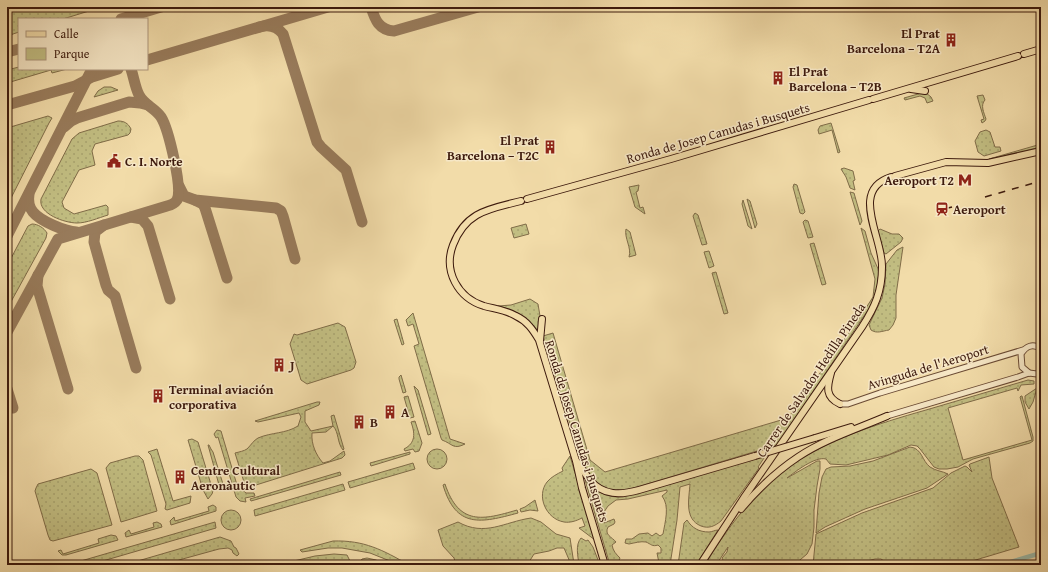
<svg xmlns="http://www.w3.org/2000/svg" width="1048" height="572" font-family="'Gentium Book Plus',serif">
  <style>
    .green { fill: url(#green-dots); stroke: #806c48 }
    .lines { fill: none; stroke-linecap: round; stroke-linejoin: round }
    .canal { stroke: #9bbbab; stroke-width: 4.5 }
    .taxiway { stroke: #987b5b; stroke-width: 11 }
    .minor-casing { stroke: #6a4a34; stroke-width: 7 }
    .major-casing { stroke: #3d1a0d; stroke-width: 8 }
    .minor { stroke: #f7e8c7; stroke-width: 5 }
    .major { stroke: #f2dca9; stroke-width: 6 }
    .rail { stroke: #3d1a0d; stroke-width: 1.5; stroke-dasharray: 7 7; stroke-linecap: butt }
    .major-bridge-casing { stroke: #3d1a0d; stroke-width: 8; stroke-linecap: butt }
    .major-bridge { stroke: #f2dca9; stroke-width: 6 }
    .labels { text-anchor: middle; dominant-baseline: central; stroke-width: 3; stroke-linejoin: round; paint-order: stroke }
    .poi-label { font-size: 13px; font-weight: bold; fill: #3d1a0d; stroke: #f7e8c7; text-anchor: start }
    .street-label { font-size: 13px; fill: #3d1a0d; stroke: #f7e8c7 }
  </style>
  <defs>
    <pattern id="green-dots" width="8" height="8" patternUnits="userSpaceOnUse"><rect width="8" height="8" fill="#c2be82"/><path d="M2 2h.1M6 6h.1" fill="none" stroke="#a8a36f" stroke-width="1.8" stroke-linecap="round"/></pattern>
  </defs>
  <rect width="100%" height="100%" fill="#f2dca9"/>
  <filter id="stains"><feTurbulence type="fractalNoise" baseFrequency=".005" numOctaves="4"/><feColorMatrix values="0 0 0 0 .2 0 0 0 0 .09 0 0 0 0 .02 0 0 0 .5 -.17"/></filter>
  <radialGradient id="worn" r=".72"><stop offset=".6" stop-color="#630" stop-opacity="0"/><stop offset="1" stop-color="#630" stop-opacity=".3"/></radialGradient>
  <g class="green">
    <polygon points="7,7 102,7 63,19 19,19 19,32 7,36"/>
    <polygon points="19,67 19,69 67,69 52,73 51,70 7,83 7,70"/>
    <polygon points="104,87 111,87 118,90 94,97 98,91"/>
    <polygon points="925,92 931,97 933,101 927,103 925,98 920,96 905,100 904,98"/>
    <path d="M983 95 985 100C980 105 984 113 986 119L985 121 982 123 981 120 984 119 977 96Z"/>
    <polygon points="48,116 52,118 49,123 7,206 7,128"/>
    <path d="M118 121C124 121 128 123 131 129L130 133 128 135 95 144 92 151 95 165 79 170 62 202 64 208 74 214 106 205 108 207V215C98 218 87 223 77 223 65 223 38 214 41 199L72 139 79 133Z"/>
    <polygon points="831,123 840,152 838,153 832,130 819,134 818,130 820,126"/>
    <polygon points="986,130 990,132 995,147 1000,147 1001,151 984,156 978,152 975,141 980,132"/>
    <polygon points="1041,144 1041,147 989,159"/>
    <polygon points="844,168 853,171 855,180 853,181 855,190 850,188 846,177 841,169"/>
    <polygon points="794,184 797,185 805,212 803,214 800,213 793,187"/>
    <polygon points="639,185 638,191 636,192 640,208 643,207 645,214 635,207 629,187"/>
    <polygon points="850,192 854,193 862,221 860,225"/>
    <polygon points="747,199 750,201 757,224 755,228"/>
    <polygon points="743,200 752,229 748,226 742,204"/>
    <polygon points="695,213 698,215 707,244 702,245 693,216"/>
    <polygon points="805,220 808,221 813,237 808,238 803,222"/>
    <path d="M32 224C38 224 44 228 47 233L46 238 7 309V266L28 226Z"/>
    <polygon points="526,224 529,234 514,238 511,228"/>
    <path d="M861 228 865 231 871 253 879 271 877 291 872 304 777 445 630 489C609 493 599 490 587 471L567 415 543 336 553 333 590 460 605 472 788 418 862 314 873 297 875 279Z"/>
    <path d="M626 229 630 232 636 255 629 257C632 248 624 238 626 229Z"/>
    <polygon points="880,229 892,234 899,234 903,238 901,242 886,254 884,253 878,231"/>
    <polygon points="814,243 826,284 822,285 810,244"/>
    <path d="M903 247 896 295V318L893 325 889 330C882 331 877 334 871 330L869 325 882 298 885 284 886 264 897 250Z"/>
    <polygon points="709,251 714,266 709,268 704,252"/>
    <polygon points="716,272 728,313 724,314 712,273"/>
    <path d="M530 299 538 304 540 316 538 331C528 317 514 310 498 306L511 305Z"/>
    <path d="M413 313 450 439 465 444C453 450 453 444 442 440L441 438 414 346 419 344 413 324 408 326 406 320Z"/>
    <polygon points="397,319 404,344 402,345 394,320"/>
    <polygon points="338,323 345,327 356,362 354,368 351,370 307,384 301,380 290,344 294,334 297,335"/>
    <polygon points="401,375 406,392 403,393 399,379 399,377"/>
    <path d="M1028 380 1034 381V384L1021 385 1018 391 1017 388 948 408 963 460 1032 440 1020 397 1021 396H1022L1033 437V441L1030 443 973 459 958 467 947 469H939L934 467 920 449 917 446 911 445 888 455 846 465 830 464 826 459C815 456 795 472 787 478L817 461H820V469L817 486 814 510V527L812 544 807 554 794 565H718L720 564 723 560 722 558 727 552 728 547 716 565H705C725 531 754 492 787 468 828 439 877 424 926 410 960 400 994 390 1028 380Z"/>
    <polygon points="414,386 418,390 431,434 428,435"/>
    <polygon points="1037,388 1033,402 1029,409 1025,402 1025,396"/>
    <polygon points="408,396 414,417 410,418 404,397"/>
    <path d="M317 402H320L319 405 305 411V422L311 431 333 426 331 416 334 415 344 449 343 450C337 443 339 432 333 426L326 432 312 433C311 444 316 455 323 463L330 461 344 451 345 455 342 458 256 485C251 486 247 486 244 482L235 453C239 452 244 451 247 449 251 445 254 440 258 438 272 432 285 434 298 426L301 417 299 413 258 422 255 421Z"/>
    <path d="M415 421 422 443 419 451 415 452 413 449 405 451 404 449C416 443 415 433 411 422Z"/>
    <polygon points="217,430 221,431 237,485 246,493 254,493 255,496 245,498 246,502 240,501 236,497 218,437 216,438 214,434"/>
    <polygon points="192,439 198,442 213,491 212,494 208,499 203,490 188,440"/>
    <polygon points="208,445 209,445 211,449 213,452 223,484 219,485"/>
    <path d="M910 447C922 448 922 461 930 467 936 471 942 471 948 474L927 488 865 509 825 527 816 533 819 493 822 477 826 469 831 467 850 466 873 461Z"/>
    <polygon points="157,449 173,501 191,496 190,503 167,510 165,509 166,504 151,455 148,452"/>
    <circle cx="437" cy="459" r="10"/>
    <polygon points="410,452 410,454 371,466 370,463"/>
    <path d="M766 455 758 467 759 468 721 521C715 526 709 529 701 526 684 519 689 499 690 484L680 487 677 520 670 565H656L659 563 657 553H661V548L658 545C652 547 651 544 646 542 641 541 634 543 629 544L625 543 626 539H632L639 534 648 533 652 536 656 533 660 536 663 534C665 522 670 506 662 496L667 492V490L628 499 616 500 608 506 604 512V523L614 519 615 522 614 524 608 527C604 535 612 537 616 542L612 545C613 551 616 554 620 558L617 565H610L585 480C595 492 608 498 623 497Z"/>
    <polygon points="135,456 139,456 143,460 157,511 121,522 106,468 110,463"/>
    <path d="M570 456 595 540 579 528 585 526 582 518C576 521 570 523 564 522 546 519 536 496 547 482 551 477 557 474 563 471L562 468Z"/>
    <polygon points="989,457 992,478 1019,547 959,565 886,565 884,561 881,559 875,559 851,565 813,565 816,534 862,513 933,488 951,473 965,466 967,467 972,472 969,465 970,464"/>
    <polygon points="413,463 415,469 350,488 348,482"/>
    <polygon points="91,469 97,473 112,525 53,541 50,540 48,535 35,491 36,488 38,484"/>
    <polygon points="340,472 341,475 251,501 250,499"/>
    <polygon points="343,484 345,490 255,516 254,510"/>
    <path d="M445 484C459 526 483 520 517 510L518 513C481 523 456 529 443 485Z"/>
    <polygon points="535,500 538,511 530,510 521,512 520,509 525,507"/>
    <polygon points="213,505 216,507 216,511 171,525 170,521 174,517 175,521 209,511 208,507"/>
    <circle cx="231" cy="520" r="10"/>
    <path d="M531 518 541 522 556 534 570 538 574 564H572L570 562 564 548H557L549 551 534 554 529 562H544L548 565H456L454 558 443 546 438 530 458 522C485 537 504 522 531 518Z"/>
    <path d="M687 520C692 528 699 532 709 532 712 532 715 530 718 530L696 565H678L684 523Z"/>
    <polygon points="157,522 161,524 162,527 126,537 125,533 129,530 131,534 154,527 153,523"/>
    <polygon points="215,522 216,528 89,565 75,565 74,563"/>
    <polygon points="111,535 116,536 118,540 66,555 62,555 58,551 61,550 63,554 99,543 98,539"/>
    <polygon points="220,537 231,541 234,547 236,548 239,554 237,556 233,553 232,550 228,548 219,549 179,560 170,565 124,565"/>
    <path d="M581 538 586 541 588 540 593 547 600 565H579C578 556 575 545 581 538Z"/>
    <path d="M333 541C364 540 383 550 409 565H400L370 553 342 548H328L302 552 300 550Z"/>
    <polygon points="334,554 347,555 352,565 277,565 315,556"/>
    <polygon points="367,558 376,560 386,565 358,565 362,559"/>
  </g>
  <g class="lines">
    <polyline class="canal" points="1000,565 1041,553"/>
    <g class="taxiway">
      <path d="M371 7C375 20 379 30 394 31L478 7"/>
      <polyline points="121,19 161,7"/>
      <path d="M259 27C269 24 277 26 283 34L317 142 321 147 346 170 362 222"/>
      <polyline points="7,52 19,49"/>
      <polyline points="147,60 328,7"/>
      <polyline points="7,105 75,86 92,77 118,69"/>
      <polyline points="64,127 71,121 77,118 129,102 140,103 148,105"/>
      <polyline points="179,186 184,196 195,200 276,208 281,211 283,216 295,259"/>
      <path d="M29 194C28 200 29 207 33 212 40 221 66 232 77 232"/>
      <polyline points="195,200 203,204 205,208 227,278"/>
      <polyline points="131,217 142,219 148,226 170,299"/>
      <polyline points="104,225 95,232 94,242 106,285 108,290 115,296 136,368"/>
      <polyline points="7,236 92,69"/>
      <polyline points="38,275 37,286 68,389"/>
      <path d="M7 332 58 239 167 206C171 205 175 203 177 200 183 188 168 128 161 117 155 108 144 105 139 95 135 87 134 78 131 69"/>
      <polyline points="7,389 13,408"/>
    </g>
    <g class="minor-casing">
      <g id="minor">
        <path d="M1029 373 1022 367 1021 354C1026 346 1033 343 1041 349"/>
        <polyline points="840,404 848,404 880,393 1023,350"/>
        <polyline points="887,416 1018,377 1029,373 1037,374 1041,371"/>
      </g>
    </g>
    <g class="major-casing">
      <g id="major">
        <polyline points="1024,54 1041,49"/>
        <polyline points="911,89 925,91"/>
        <polyline points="873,99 1018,56"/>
        <polyline points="895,176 946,162 988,163 1041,151"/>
        <polyline points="527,199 671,159 869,100"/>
        <path d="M521 201C490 209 466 211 453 245 443 271 458 298 484 306 495 309 506 310 516 316 527 321 533 330 539 340L576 461 582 488 605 565"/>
        <polyline points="540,341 542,319"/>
        <path d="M831 373C827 387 825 397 840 404"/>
        <polyline points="815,438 851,427"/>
        <path d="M577 462C582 468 585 474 590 480 603 496 621 495 639 490L755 456"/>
        <path d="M741 509C757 490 777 471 798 457 825 439 857 429 887 416"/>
        <path d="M700 565 745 496 862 327C875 307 882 291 882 267 883 238 849 190 891 177"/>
      </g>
    </g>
    <use href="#minor" class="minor"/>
    <use href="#major" class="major"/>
    <g class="rail">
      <polyline points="985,197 1041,181"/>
      <polyline points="948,208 952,207"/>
    </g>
    <g class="major-bridge-casing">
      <polyline id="major-bridge" points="755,456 815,438"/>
    </g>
    <use href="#major-bridge" class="major-bridge"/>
  </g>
  <defs>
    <g id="building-bare" transform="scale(1.08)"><path d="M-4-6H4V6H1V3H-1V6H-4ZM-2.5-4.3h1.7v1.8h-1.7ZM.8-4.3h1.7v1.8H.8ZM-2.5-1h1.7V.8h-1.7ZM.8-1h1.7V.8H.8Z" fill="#8f2418" stroke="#f7e8c7" stroke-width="2.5" paint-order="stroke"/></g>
    <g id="civic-bare" transform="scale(1.08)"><path d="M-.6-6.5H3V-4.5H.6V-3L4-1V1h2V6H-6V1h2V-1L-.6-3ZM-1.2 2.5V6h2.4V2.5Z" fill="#8f2418" stroke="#f7e8c7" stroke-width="2.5" paint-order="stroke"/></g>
    <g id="metro-bare" transform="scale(1.08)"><path d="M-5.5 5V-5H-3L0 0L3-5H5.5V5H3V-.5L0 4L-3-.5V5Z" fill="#8f2418" stroke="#f7e8c7" stroke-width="2.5" paint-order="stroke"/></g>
    <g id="station-bare" transform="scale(1.08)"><path d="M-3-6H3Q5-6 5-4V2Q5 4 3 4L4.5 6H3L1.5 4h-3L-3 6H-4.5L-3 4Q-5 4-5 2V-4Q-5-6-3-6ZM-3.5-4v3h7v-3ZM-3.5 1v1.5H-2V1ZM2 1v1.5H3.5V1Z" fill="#8f2418" stroke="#f7e8c7" stroke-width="2.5" paint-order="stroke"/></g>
  </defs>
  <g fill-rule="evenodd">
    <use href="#building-bare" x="951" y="40"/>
    <use href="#building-bare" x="778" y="78"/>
    <use href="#building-bare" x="550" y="147"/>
    <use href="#civic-bare" x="114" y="161"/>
    <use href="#metro-bare" x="965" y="180"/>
    <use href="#station-bare" x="942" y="209"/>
    <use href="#building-bare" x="279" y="365"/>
    <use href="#building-bare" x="158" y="396"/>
    <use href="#building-bare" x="390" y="412"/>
    <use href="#building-bare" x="359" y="422"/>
    <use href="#building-bare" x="180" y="477"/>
  </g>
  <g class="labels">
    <g class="poi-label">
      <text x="940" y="33" text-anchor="end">El Prat<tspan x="940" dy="15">Barcelona – T2A</tspan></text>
      <text x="789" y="71">El Prat<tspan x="789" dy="15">Barcelona – T2B</tspan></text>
      <text x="539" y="140" text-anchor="end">El Prat<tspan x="539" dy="15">Barcelona – T2C</tspan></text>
      <text x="125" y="161">C. I. Norte</text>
      <text x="954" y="180" text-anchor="end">Aeroport T2</text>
      <text x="953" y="209">Aeroport</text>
      <text x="290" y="365">J</text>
      <text x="169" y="389">Terminal aviación<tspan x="169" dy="15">corporativa</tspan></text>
      <text x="401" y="412">A</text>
      <text x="370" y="422">B</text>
      <text x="191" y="470">Centre Cultural<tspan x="191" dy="15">Aeronàutic</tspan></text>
    </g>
    <g class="street-label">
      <text transform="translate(718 133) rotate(-16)">Ronda de Josep Canudas i Busquets</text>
      <text transform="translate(928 367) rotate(-17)">Avinguda de l'Aeroport</text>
      <text transform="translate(811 380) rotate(-56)">Carrer de Salvador Hedilla Pineda</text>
      <text transform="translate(577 431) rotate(73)">Ronda de Josep Canudas i Busquets</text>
    </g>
  </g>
  <rect width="1048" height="572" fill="none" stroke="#f2dca9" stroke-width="24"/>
  <rect x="8" y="8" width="1032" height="556" fill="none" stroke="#3d1a0d" stroke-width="2"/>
  <rect x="12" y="12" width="1024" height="548" fill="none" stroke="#3d1a0d"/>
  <rect x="18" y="18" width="130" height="52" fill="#f7e8c7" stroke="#ad967d"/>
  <rect x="26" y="31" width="20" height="6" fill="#f2dca9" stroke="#ad967d"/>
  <text x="54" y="38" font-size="12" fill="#3d1a0d">Calle</text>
  <rect x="26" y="48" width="20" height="12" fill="#c2be82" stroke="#ad967d"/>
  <text x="54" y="58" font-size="12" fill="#3d1a0d">Parque</text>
  <rect width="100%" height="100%" filter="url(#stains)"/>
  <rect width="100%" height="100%" fill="url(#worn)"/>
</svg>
